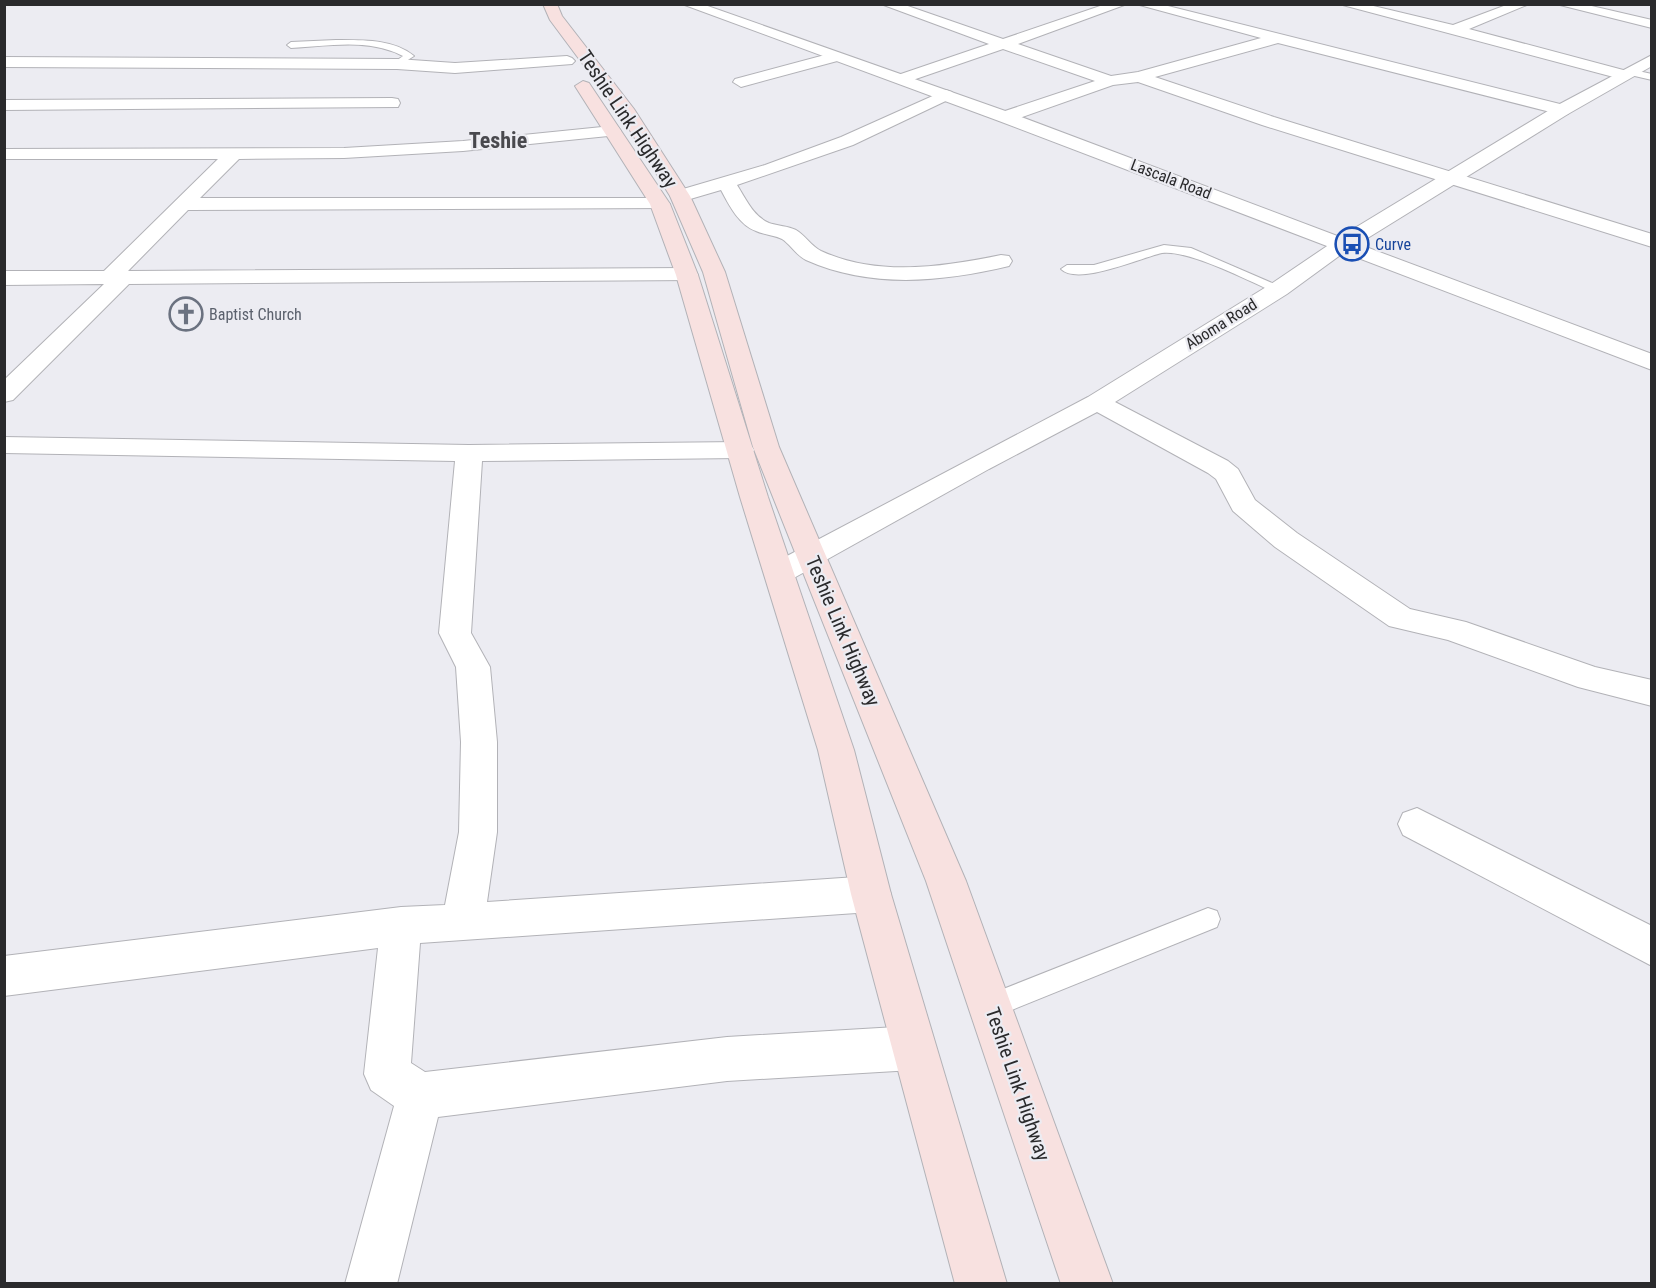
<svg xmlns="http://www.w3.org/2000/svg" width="1656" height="1288" font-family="'Roboto Condensed',sans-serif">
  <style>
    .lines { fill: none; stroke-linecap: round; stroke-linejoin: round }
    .service-casing { stroke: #b2b2b7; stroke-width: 2 }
    .minor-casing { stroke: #b2b2b7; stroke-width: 2 }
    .tertiary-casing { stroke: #b2b2b7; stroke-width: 2 }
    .secondary-casing { stroke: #b2b2b7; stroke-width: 2 }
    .service { fill: #fff; fill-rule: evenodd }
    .minor { fill: #fff; fill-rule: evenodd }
    .tertiary { fill: #fff; fill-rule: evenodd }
    .secondary { fill: #f8e1e0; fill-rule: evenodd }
    .labels { text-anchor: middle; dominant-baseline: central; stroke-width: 4.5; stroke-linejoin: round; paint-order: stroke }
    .far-street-label { font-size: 16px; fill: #2a2a2c; stroke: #ececf2 }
    .far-transit-label { font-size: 16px; fill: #164399; stroke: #ececf2; text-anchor: start }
    .far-worship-label { font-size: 16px; fill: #5b616d; stroke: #ececf2; text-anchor: start }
    .street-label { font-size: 20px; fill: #2a2a2c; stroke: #ececf2 }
    .far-district-label { font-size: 22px; font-weight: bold; fill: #49494e; stroke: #ececf2 }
  </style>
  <rect width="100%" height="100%" fill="#ececf2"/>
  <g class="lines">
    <g class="service-casing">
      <g id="service">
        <path d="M336 40C362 40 394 39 414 56L397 67 392 64 403 56C369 38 328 46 291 48L287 45 291 42Z"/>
        <polygon points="1629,69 1652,74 1652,80 1626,74 1624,72"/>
        <path d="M1164 245 1191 248 1286 289 1284 292H1274C1249 281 1187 249 1162 253 1140 258 1078 286 1061 269L1067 265H1094Z"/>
        <polygon points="1208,908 1217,911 1220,919 1217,927 992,1018 983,1015 979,1006 983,997"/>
      </g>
    </g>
    <g class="minor-casing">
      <g id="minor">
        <polygon points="881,4 902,4 1003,39 1106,4 1127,4 1018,44 1111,76 1138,72 1261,38 1136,4 1160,4 1568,106 1570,110 1568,114 1562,115 1278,43 1155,77 1274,117 1652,234 1652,247 1262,125 1138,82 1113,85 1011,121 999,121 997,117 999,113 1095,81 1003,49 907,82 895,82 893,79 895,76 989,44"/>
        <polygon points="1339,4 1365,4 1453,25 1509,4 1529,4 1469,29 1627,71 1629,74 1621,79"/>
        <polygon points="836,52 841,54 844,57 841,60 741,87 733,82 735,79"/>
        <polygon points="567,56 572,58 575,61 572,64 455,73 397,69 4,67 4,57 397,59 455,63"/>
        <path d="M946 90 952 92 954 95 952 98 853 145 737 185C746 199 753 216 769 223 778 226 788 226 796 230 805 235 811 246 821 251 878 277 942 267 1001 255L1009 256 1012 261 1009 266C942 282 871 289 806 260 796 255 791 245 782 239 774 235 764 235 756 231 739 225 729 205 721 190L680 202 670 196 673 192 765 165 841 137Z"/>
        <polygon points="392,98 398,99 400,103 398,107 4,110 4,100"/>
        <polygon points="612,126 618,127 621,131 618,135 463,151 344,158 239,159 200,198 660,198 670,204 667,208 188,210 128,271 687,268 695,270 698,275 695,280 129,284 13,400 4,402 4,380 104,284 4,285 4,271 104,271 218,159 4,159 4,149 344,148 463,141"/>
        <polygon points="1343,238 1350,240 1353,244 1350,248 1287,294 1115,402 1228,461 1238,469 1255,500 1297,533 1410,609 1466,622 1595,667 1652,680 1652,706 1578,687 1448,640 1389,626 1275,547 1233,511 1216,479 1208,473 1097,412 989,469 792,579 781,582 770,579 766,572 770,565 1088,397 1271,284 1336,240"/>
        <polygon points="4,437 469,445 740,442 750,444 754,450 750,456 740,458 482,461 471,633 490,667 497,742 497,832 487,902 871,876 885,882 891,894 885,906 871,912 420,943 411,1063 425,1072 727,1037 913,1026 929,1032 936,1048 929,1064 913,1070 727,1081 438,1117 397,1284 345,1284 394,1106 371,1090 364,1074 378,948 4,996 4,956 401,907 445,905 459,832 461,742 456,667 439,633 455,461 4,453"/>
        <polygon points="1417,808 1652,926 1652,966 1403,835 1398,824 1403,813"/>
      </g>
    </g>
    <g class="tertiary-casing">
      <g id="tertiary">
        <polygon points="682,4 702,4 1011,113 1340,237 1556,106 1652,55 1652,66 1568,114 1358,244 1652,354 1652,370 999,121"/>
        <polygon points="1556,4 1583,4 1652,20 1652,28"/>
      </g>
    </g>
    <g class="secondary-casing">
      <g id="secondary">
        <polygon points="543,4 557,4 562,16 634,109 690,196 725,272 779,447 966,881 1113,1284 1061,1284 926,881 753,447 703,272 670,196 620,114 550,20"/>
        <polygon points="583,81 589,83 670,204 698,275 768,497 854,750 891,894 1007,1284 955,1284 851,894 818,750 740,497 676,275 650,204 575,86"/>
      </g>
    </g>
    <use href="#service" class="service"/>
    <use href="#minor" class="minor"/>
    <use href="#tertiary" class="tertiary"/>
    <use href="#secondary" class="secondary"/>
  </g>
  <defs>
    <g id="bus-ring" transform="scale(1.725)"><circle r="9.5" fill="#ececf2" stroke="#1a4fb4" stroke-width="1.5"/><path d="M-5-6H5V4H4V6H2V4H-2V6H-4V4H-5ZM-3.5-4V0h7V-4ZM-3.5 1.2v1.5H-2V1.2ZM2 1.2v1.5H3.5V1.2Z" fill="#1a4fb4"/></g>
    <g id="church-ring" transform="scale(1.725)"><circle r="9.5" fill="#ececf2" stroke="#6b7280" stroke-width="1.5"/><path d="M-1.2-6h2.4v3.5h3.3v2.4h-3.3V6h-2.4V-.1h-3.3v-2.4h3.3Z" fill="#6b7280"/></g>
  </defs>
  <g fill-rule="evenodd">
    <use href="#bus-ring" x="1352" y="244"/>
    <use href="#church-ring" x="186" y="314"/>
  </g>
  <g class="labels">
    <g class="far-street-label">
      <text transform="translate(1171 179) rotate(21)">Lascala Road</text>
      <text transform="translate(1221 324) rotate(-32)">Aboma Road</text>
    </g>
    <g class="far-transit-label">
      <text x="1375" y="244">Curve</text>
    </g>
    <g class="far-worship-label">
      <text x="209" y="314">Baptist Church</text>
    </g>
    <g class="street-label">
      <text transform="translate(628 119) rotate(56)">Teshie Link Highway</text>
      <text transform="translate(843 631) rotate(67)">Teshie Link Highway</text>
      <text transform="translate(1018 1084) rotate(71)">Teshie Link Highway</text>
    </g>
    <g class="far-district-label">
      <text x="498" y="140">Teshie</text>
    </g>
  </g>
  <rect width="1656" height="1288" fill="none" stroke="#2a2a2c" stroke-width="12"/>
</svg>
